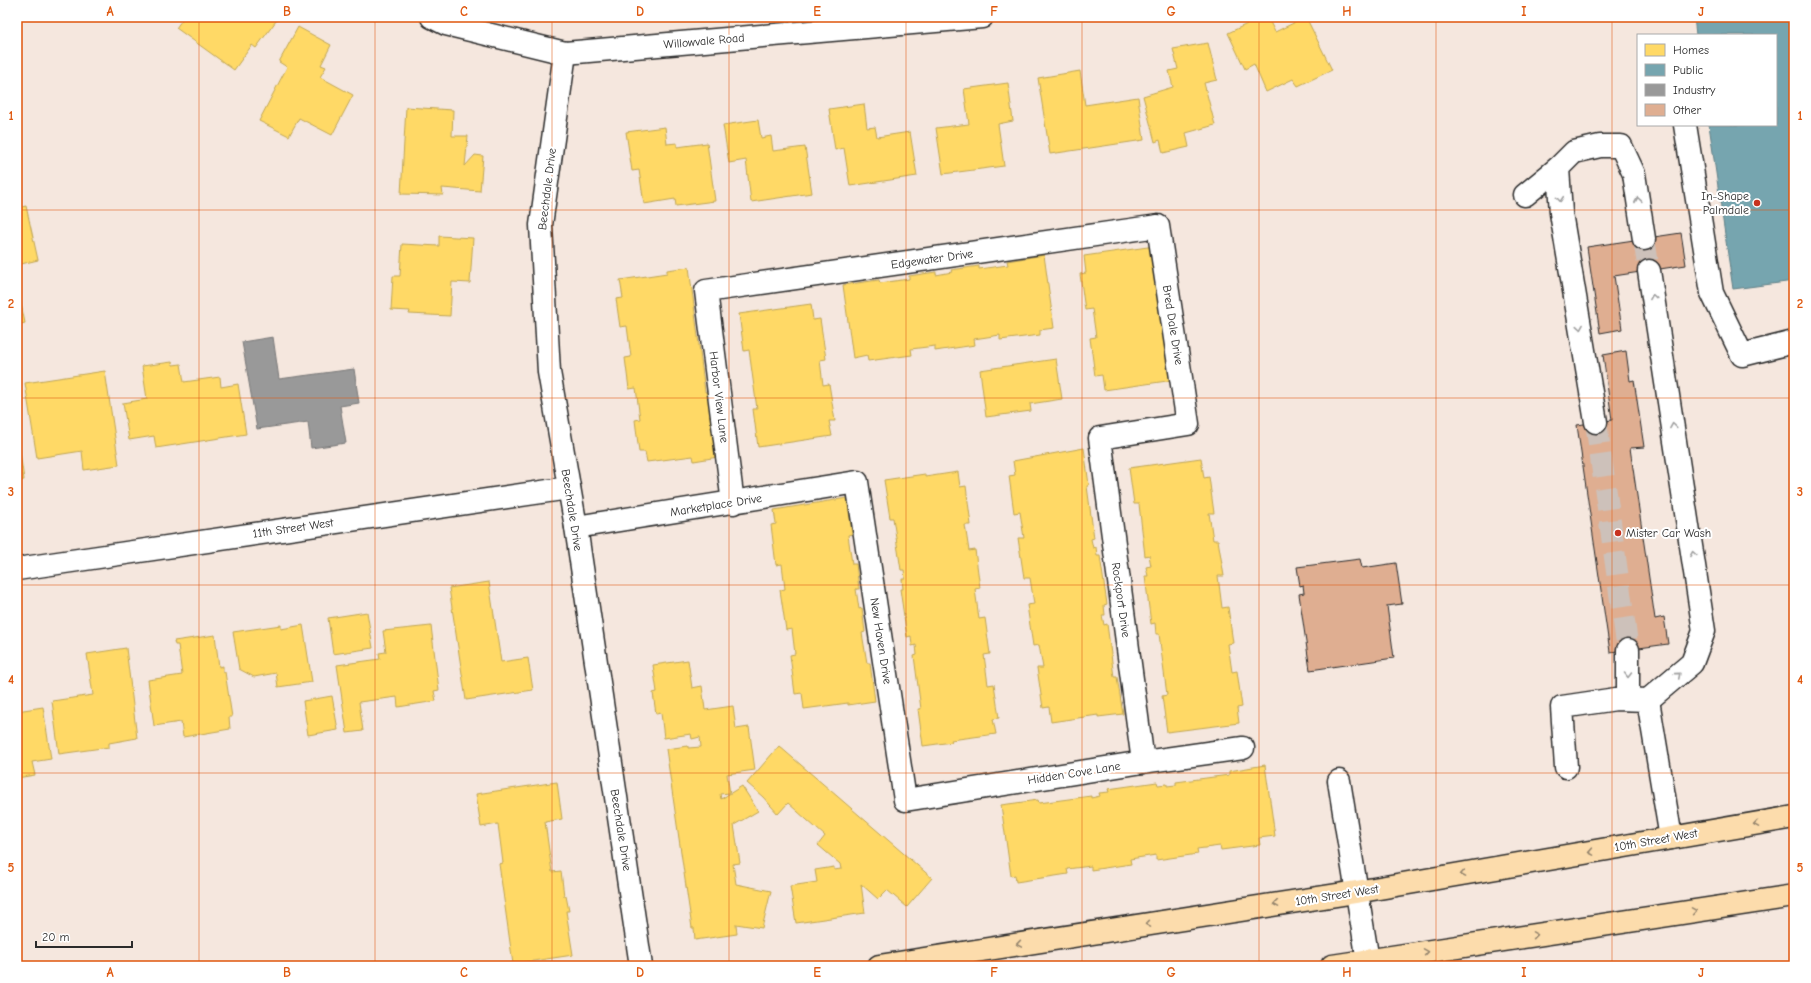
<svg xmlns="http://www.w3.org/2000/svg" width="1811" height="983" font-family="'Comic Neue',sans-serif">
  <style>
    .homes { fill: #ffd966; stroke: #bfa554 }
    .public { fill: #76a5af; stroke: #608087 }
    .industry { fill: #999; stroke: #787878 }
    .building { fill: #dfae91; stroke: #2b2b2b }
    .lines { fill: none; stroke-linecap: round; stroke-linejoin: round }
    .minor-tunnel { stroke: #cdc1ba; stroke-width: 22; stroke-dasharray: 22 11; stroke-linecap: butt }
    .minor-casing { stroke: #2b2b2b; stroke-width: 25 }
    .major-casing { stroke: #2b2b2b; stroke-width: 25 }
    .path { stroke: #2b2b2b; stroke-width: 2.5; stroke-dasharray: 3 3; stroke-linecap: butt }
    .minor { stroke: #fff; stroke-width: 22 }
    .major { stroke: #fcdcac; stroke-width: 22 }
    .oneway { stroke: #a0a0a0 }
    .oneway2 { stroke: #94846c }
    .grid { fill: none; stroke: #df570e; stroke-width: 1; stroke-opacity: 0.55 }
    .poi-dot { fill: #c8321e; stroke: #fff; stroke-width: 1.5 }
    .labels { text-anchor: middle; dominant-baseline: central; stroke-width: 4; stroke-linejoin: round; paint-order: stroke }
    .street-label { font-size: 12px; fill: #2b2b2b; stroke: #fff }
    .poi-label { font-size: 12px; fill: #2b2b2b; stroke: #fff; text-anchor: end }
    .neatline { fill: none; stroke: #df570e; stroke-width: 1.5 }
    .grid-label { font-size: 13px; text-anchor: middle; font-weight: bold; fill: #df570e }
  </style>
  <rect width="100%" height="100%" fill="#f5e7de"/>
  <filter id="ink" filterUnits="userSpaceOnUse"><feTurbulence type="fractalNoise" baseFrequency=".025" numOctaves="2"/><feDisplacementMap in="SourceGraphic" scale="8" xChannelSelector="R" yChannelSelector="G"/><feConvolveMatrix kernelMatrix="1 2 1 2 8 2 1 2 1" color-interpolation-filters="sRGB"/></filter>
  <g filter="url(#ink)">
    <g class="homes">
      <polygon points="184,17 279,17 256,48 252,45 234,70 176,28"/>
      <polygon points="1306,17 1332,70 1298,86 1293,79 1266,92 1254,64 1245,69 1228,33 1260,18 1262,21 1268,18 1275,32"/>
      <polygon points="298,27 331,45 321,65 326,67 320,77 353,95 332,135 299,118 289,136 259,121 287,67 279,62"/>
      <polygon points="1208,43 1217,80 1204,83 1215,125 1186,133 1189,147 1163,153 1160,140 1155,142 1143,96 1173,87 1169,71 1178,69 1173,49"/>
      <polygon points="1080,71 1085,105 1138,97 1144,140 1050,154 1038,78"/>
      <polygon points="1008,83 1013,121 998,124 1004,166 943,174 936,128 969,124 964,89"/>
      <polygon points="864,104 867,128 875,127 877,137 910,132 917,176 850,186 844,148 835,150 829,109"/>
      <polygon points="406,107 453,110 452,136 468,136 465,166 475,155 483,156 480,191 442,188 443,195 401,194"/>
      <polygon points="758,120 761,138 771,136 773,151 805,147 812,193 751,202 746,160 729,163 723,125"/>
      <polygon points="665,127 667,144 677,143 677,147 707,143 715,201 676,206 675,199 644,204 639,170 632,171 626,132"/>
      <polygon points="26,206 38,260 17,265 17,208"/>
      <polygon points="439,236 473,238 470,283 452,282 450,316 409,314 410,311 391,310 393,276 400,276 402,244 439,246"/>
      <polygon points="1155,246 1174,380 1104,390 1102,375 1095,376 1090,338 1096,337 1092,309 1085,310 1080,274 1086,273 1084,256"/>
      <polygon points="1044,255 1054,328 1040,330 1040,335 1000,340 1000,335 974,339 975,345 935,351 935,346 911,349 912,355 868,361 867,355 853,358 843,285 879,280 880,283 909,279 909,276 936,272 936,275 952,272 951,270 979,266 979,269 1008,265 1007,261"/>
      <polygon points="689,267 705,392 708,392 718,457 694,461 693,456 647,462 645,452 639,452 635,420 640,419 636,388 629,389 625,358 631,357 627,326 620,327 616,299 623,298 620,280 667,273 667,270"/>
      <polygon points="17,285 25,323 17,325"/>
      <polygon points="811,304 813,320 820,319 826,359 820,360 823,385 829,384 835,421 829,421 832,436 758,447 753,409 757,409 749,350 744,351 739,314"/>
      <polygon points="1056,359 1062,399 1030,404 1031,411 986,417 980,370"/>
      <polygon points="172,362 173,365 181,364 184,382 220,377 221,387 238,384 246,434 156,448 154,436 129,440 123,403 147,399 142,366"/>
      <polygon points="105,371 119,465 84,470 82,451 37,458 25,383"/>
      <polygon points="17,445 19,445 24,480 17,481"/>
      <polygon points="1084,448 1089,485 1087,486 1094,538 1091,539 1093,548 1096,547 1097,556 1100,556 1107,604 1104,605 1105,615 1102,615 1104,625 1107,624 1114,677 1117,677 1123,714 1098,717 1098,715 1051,722 1049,707 1043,708 1037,668 1043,668 1039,645 1033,646 1027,605 1034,604 1030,578 1024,578 1018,538 1024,538 1020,512 1014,513 1009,476 1015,475 1013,461"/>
      <polygon points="1201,458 1204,478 1209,477 1214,513 1209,513 1213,540 1218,540 1224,576 1218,576 1222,608 1228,607 1233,643 1228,644 1232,672 1237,671 1242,707 1237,708 1239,723 1167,732 1162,696 1167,695 1159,634 1156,634 1155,623 1151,624 1145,576 1148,576 1146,567 1151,566 1149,555 1145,556 1139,504 1134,504 1129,468"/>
      <polygon points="958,472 960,487 966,486 971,525 965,525 969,551 975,550 980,588 975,589 979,619 985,618 990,654 984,655 988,685 994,684 999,718 993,719 996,734 951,740 952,742 923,746 918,709 921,709 914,656 917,655 916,645 912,646 911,636 907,637 900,589 903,589 902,579 905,579 904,570 901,570 893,518 890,518 884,480 925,474 925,477"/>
      <polygon points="847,498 852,534 848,535 852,564 856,564 859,589 856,589 859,609 862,608 865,632 862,633 867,663 870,663 875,701 848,705 848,703 804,709 802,693 795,694 790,655 795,654 792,629 786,630 780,590 785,589 782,564 776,565 771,525 776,524 774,510"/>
      <polygon points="489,582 501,662 528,658 533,690 466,700 449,588"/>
      <polygon points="367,612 373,648 333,654 328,618"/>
      <polygon points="281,625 281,629 303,625 312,682 278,687 276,673 254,677 239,669 233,632"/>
      <polygon points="431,626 439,690 434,691 436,701 398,707 397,697 359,702 363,731 347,733 337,665 380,659 379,653 386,652 383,631"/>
      <polygon points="215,635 219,667 223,666 223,672 225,672 232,717 229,717 230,729 183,737 181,722 154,726 148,680 182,675 178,645 175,645 174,641"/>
      <polygon points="126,648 137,738 109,743 109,747 59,754 52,701 93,695 87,654"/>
      <polygon points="688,660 692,688 702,686 705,710 733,706 736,729 749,727 755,770 727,774 730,793 720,794 721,799 742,786 758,811 734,825 740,863 733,864 736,884 771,891 762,928 736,924 737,934 695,940 694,928 692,928 666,749 688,746 688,748 701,747 700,737 692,739 691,734 664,738 661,713 656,714 653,693 657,692 653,665"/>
      <polygon points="332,696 338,730 308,735 303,701"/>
      <polygon points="43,707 51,759 32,762 35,775 17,778 17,711"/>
      <polygon points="779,746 932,878 907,907 887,890 878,899 861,884 865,913 796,923 790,886 817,882 815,870 834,867 834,870 841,869 840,864 818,845 825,836 788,803 778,814 763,797 747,783"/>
      <polygon points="1265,765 1275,836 1259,838 1260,845 1221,850 1220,846 1197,849 1198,854 1156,860 1156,855 1130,859 1131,864 1091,870 1091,866 1067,869 1068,874 1016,882 1015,875 1011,876 1001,805 1038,800 1039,803 1091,796 1091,798 1100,796 1099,793 1109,792 1108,789 1157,782 1158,785 1167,784 1167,786 1176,785 1176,782 1229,775 1229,771"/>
      <polygon points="557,782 562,819 545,822 552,872 561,871 564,896 566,896 569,911 566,911 573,955 513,964 499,864 503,863 498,824 481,827 476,794"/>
    </g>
    <polygon class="public" points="1694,17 1794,17 1794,281 1733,289 1709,125 1776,125 1776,35 1696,35"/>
    <polygon class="industry" points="273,337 279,379 354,369 359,403 340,406 346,443 311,448 308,422 257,429 242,342"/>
    <g class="building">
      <polygon points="1681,233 1686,265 1614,276 1622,329 1600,333 1587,247"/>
      <polygon points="1626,351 1630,381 1634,380 1644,447 1630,448 1655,619 1664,617 1668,644 1610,652 1577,425 1612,420 1603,355"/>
      <polygon points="1360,559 1362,568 1396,563 1402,604 1387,606 1394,658 1310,670 1299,594 1304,593 1303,585 1300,586 1297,567"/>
    </g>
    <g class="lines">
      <g class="minor-tunnel">
        <polyline points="1644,239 1649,271"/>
        <polyline points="1596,422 1628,650"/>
      </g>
      <g class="minor-casing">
        <g id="minor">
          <polyline points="432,17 446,24 565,53 982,17"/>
          <polyline points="565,53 541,225 549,372 576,527 641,966"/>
          <polyline points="1685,125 1712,293 1742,355 1794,342"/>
          <polyline points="1525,195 1558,168"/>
          <polyline points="1596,422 1561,213 1558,168 1574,152 1600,146 1621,146 1634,174 1644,239"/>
          <polyline points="733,503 706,291 1158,226 1188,424 1100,438 1143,762"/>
          <polyline points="576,527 857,482 905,800 1143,762 1243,748"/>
          <polyline points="17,569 569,488"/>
          <polyline points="1628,699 1628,650"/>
          <polyline points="1648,700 1692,663 1704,631 1649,271"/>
          <polyline points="1566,767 1562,707 1616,699 1648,700 1671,838"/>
          <polyline points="1339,781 1368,961"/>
        </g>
      </g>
      <g class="major-casing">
        <g id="major">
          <polyline points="879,966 1356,892 1794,817"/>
          <polyline points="1332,966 1794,896"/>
        </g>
      </g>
      <polyline class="path" points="1568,964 1569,966"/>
      <use href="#minor" class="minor"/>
      <use href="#major" class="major"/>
    </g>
    <defs><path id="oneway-chevron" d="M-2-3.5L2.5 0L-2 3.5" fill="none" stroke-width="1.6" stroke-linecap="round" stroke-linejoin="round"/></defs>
    <g class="oneway">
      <use href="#oneway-chevron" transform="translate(1560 199) rotate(85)"/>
      <use href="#oneway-chevron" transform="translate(1638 200) rotate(-99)"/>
      <use href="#oneway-chevron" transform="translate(1653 297) rotate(-99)"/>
      <use href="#oneway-chevron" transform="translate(1580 327) rotate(81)"/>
      <use href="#oneway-chevron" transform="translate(1673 426) rotate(-99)"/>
      <use href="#oneway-chevron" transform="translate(1693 554) rotate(-99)"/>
      <use href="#oneway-chevron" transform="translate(1628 675) rotate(90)"/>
      <use href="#oneway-chevron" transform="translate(1678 675) rotate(-40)"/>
    </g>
    <g class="oneway2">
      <use href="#oneway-chevron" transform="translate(1756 824) rotate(171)"/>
      <use href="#oneway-chevron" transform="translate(1591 852) rotate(170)"/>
      <use href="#oneway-chevron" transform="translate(1463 874) rotate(170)"/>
      <use href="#oneway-chevron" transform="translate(1276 904) rotate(171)"/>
      <use href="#oneway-chevron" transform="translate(1694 911) rotate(-9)"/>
      <use href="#oneway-chevron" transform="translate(1148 924) rotate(171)"/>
      <use href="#oneway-chevron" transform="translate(1535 935) rotate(-9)"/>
      <use href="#oneway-chevron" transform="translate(1019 944) rotate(171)"/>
      <use href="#oneway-chevron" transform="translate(1426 952) rotate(-9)"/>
    </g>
  </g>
  <path class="grid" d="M199 17V966M375 17V966M552 17V966M729 17V966M906 17V966M1082 17V966M1259 17V966M1436 17V966M1612 17V966M17 210H1794M17 398H1794M17 585H1794M17 773H1794"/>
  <g class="poi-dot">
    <circle cx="1757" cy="203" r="4"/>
    <circle cx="1618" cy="533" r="4"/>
  </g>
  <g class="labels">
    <g class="street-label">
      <text transform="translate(704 41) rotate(-5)">Willowvale Road</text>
      <text transform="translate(547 189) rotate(-83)">Beechdale Drive</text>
      <text transform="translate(932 259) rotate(-8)">Edgewater Drive</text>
      <text transform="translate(1173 325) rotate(81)">Bred Dale Drive</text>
      <text transform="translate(719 397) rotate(83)">Harbor View Lane</text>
      <text transform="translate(716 505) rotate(-9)">Marketplace Drive</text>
      <text transform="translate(572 510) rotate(81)">Beechdale Drive</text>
      <text transform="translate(293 528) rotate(-8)">11th Street West</text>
      <text transform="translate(1121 600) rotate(82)">Rockport Drive</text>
      <text transform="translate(881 641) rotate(81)">New Haven Drive</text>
      <text transform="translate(1074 773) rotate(-9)">Hidden Cove Lane</text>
      <text transform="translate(621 830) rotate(81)">Beechdale Drive</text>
      <text transform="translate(1656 840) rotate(-10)">10th Street West</text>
      <text transform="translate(1337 895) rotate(-9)">10th Street West</text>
    </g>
    <g class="poi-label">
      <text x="1749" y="196">In-Shape<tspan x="1749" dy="14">Palmdale</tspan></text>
      <text x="1626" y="533" text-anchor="start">Mister Car Wash</text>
    </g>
  </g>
  <rect width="1811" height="983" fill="none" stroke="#fff" stroke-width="44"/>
  <rect x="1637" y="34" width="140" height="92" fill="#ffffff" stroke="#aaaaaa"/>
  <rect x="1645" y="44" width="20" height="12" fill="#ffd966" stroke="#aaaaaa"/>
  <text x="1673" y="54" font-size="12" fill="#2b2b2b">Homes</text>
  <rect x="1645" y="64" width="20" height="12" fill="#76a5af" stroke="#aaaaaa"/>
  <text x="1673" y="74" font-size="12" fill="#2b2b2b">Public</text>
  <rect x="1645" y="84" width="20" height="12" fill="#999999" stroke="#aaaaaa"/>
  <text x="1673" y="94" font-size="12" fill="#2b2b2b">Industry</text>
  <rect x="1645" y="104" width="20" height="12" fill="#dfae91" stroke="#aaaaaa"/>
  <text x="1673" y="114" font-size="12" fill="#2b2b2b">Other</text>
  <path d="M36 941v6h96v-6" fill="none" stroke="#2b2b2b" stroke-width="2"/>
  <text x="42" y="941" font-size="12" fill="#2b2b2b" stroke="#ffffff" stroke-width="3" paint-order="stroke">20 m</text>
  <rect x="22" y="22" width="1767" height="939" class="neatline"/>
  <g class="grid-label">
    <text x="110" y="16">A</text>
    <text x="287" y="16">B</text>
    <text x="464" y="16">C</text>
    <text x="640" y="16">D</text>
    <text x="817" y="16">E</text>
    <text x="994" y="16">F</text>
    <text x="1171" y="16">G</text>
    <text x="1347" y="16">H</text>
    <text x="1524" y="16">I</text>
    <text x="1701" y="16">J</text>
    <text x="11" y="120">1</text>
    <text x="1800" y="120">1</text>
    <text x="11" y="308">2</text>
    <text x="1800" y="308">2</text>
    <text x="11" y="496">3</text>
    <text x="1800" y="496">3</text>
    <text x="11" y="684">4</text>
    <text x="1800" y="684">4</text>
    <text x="11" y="872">5</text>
    <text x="1800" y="872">5</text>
    <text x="110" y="977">A</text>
    <text x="287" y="977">B</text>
    <text x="464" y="977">C</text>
    <text x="640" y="977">D</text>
    <text x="817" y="977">E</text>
    <text x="994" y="977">F</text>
    <text x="1171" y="977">G</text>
    <text x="1347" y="977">H</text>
    <text x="1524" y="977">I</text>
    <text x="1701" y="977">J</text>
  </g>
</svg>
